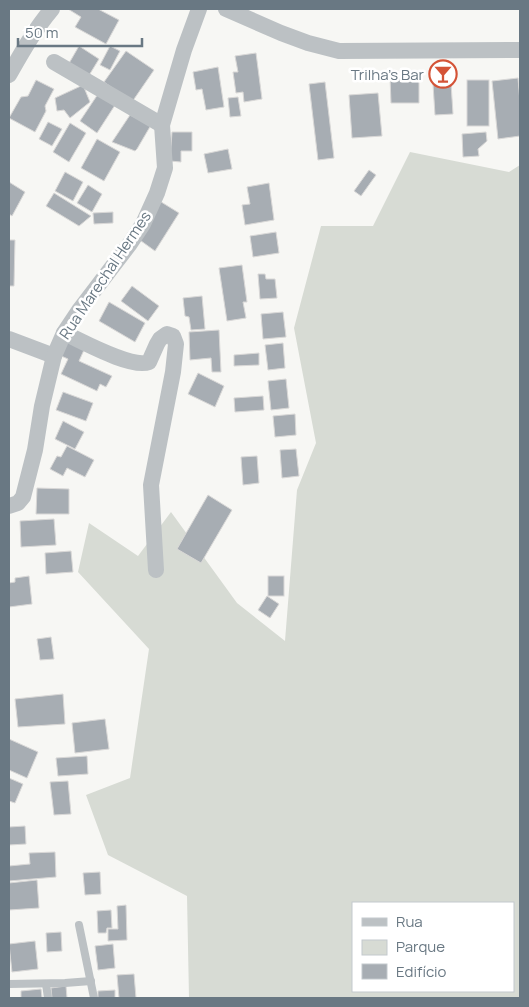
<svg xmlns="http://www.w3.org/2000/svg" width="529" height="1007" font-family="Manrope,sans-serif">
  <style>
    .green { fill: #d7dbd4; fill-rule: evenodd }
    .building { fill: #a7adb3; stroke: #d9d8d7 }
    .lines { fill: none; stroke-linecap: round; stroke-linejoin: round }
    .lane { stroke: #bcc1c4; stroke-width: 8 }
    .street { stroke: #bcc1c4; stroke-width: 16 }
    .labels { text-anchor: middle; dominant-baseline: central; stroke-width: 5; stroke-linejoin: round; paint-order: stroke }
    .poi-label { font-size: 15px; fill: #697883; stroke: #fff; text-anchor: end }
    .street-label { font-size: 15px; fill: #697883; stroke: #fff }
  </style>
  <rect width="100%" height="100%" fill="#f7f7f4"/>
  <path class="green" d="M410 152 509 172 520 165V998H189L187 896 108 855 86 795 130 778 149 649 78 572 89 523 138 556 171 512 237 603 285 641 297 490 316 443 294 328 321 226H373ZM353 903H513V991H353Z"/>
  <g class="building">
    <polygon points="68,9 98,9 119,20 106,44 75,27 81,17"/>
    <polygon points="79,46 99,59 88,77 68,65"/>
    <polygon points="110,46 120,51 110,70 100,65"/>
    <polygon points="126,51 154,70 132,102 104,82"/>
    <polygon points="256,53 262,99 244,102 243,92 236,93 233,72 238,72 235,56"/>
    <polygon points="218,67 224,107 206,110 202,89 196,90 193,72"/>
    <polygon points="390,77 419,77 419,103 391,103"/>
    <polygon points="518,78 520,102 520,136 498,139 492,81"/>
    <polygon points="36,80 54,89 45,106 46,111 35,132 9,118 21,97 28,96"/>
    <rect x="467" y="80" width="22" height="46"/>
    <polygon points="325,82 334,158 318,160 309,84"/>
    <polygon points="451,83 453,114 435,115 433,84"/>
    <polygon points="83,85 90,102 70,118 64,110 57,111 55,98"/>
    <polygon points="100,91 117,102 97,133 80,121"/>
    <polygon points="378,93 382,136 352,138 349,95"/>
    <polygon points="238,97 241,116 230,117 228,98"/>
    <polygon points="130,115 151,125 137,149 135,151 112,142"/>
    <polygon points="48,122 62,129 52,146 39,139"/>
    <polygon points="70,123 86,133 69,162 53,152"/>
    <polygon points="172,132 192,132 192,151 181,151 181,162 170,161"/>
    <polygon points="486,132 487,141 478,149 479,156 463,157 462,134"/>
    <polygon points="97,139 120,152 104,181 81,168"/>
    <polygon points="228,149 232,169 208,173 204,154"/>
    <polygon points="369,170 376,175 361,196 354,191"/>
    <polygon points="65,172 83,182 73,201 55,191"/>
    <polygon points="9,182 25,192 12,216 9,214"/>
    <polygon points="269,183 274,220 245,225 242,205 250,204 247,187"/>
    <polygon points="88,185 102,194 92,212 77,203"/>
    <polygon points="54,193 91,216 79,226 46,206"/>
    <polygon points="158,200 179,213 155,251 137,238"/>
    <polygon points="113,212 113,223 94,224 93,213"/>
    <polygon points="276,232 279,253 253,257 250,236"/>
    <polygon points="9,240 15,240 14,286 9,286"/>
    <polygon points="242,265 247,302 243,302 246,318 227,321 219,268"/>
    <polygon points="258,274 265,274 266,279 275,279 277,298 260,299"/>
    <polygon points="132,286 159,306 148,321 121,301"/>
    <polygon points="202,296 205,329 191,330 189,317 185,316 183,298"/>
    <polygon points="109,302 145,323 135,342 99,321"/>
    <polygon points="283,312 286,337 263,339 261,314"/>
    <polygon points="219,330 221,372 212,372 211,358 190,360 189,332"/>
    <polygon points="66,341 84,350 79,361 112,376 106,387 100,384 97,391 61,374 68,359 59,355"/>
    <polygon points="283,343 285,368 268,370 265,345"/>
    <polygon points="259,353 259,365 234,366 234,355"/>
    <polygon points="198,373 224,386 215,407 188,394"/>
    <polygon points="286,379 289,408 271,410 268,381"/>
    <polygon points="63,392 93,403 86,421 56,410"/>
    <polygon points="263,396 264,410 235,412 234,398"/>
    <polygon points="295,414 296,435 275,437 273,416"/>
    <polygon points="63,421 84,432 75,449 55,439"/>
    <polygon points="67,446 94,460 85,477 67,468 63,476 50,469 57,456 61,457"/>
    <polygon points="296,449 299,476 282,478 280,450"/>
    <polygon points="257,456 259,483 243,485 241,457"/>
    <polygon points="37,488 69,489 69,514 36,514"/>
    <polygon points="208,495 232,510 201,563 177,549"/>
    <polygon points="54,519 56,545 21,547 20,521"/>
    <polygon points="71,551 73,572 46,574 45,553"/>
    <polygon points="29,576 32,604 9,607 9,583 15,582 15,578"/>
    <rect x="268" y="576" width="16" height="20"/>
    <polygon points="267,596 279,604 270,618 258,610"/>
    <polygon points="51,637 54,659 40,660 37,639"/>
    <polygon points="63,694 65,724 18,727 15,699"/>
    <polygon points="105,719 109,749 75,753 72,723"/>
    <polygon points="9,739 38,752 27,778 9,770"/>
    <polygon points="87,756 88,774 58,776 56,758"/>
    <polygon points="9,778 23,784 15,803 9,801"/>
    <polygon points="68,781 71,814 54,815 50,782"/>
    <polygon points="25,826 26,844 9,845 9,827"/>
    <polygon points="55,852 56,877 9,881 9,866 30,864 29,853"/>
    <polygon points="100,872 101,894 85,895 83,873"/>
    <polygon points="37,880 39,908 9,910 9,883"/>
    <polygon points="126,905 127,940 108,941 108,929 118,929 117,906"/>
    <polygon points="111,910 112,928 107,928 106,933 98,933 97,911"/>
    <polygon points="61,932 62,951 47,952 46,933"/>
    <polygon points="35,941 38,969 12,972 9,944"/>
    <polygon points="113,944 115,968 98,970 95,946"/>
    <polygon points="134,974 136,998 119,998 117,975"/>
    <polygon points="66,986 67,998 52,998 51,988"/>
    <polygon points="41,989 42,998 21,998 21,991"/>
    <polygon points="115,990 115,998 98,998 98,991"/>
  </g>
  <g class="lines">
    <g class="lane">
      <polyline points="79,925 94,998"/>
      <polyline points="9,984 65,983 91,981"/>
      <polyline points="46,984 48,998"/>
    </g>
    <g class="street">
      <polyline points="226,9 281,33 308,43 339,51 520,50"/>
      <polyline points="54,62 162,125"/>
      <path d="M9 75C22 52 35 29 52 9"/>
      <path d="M64 333C82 341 131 369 149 362L157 344 160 339 167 334 173 336 176 344 173 372 151 485 156 570"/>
      <polyline points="9,339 54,356"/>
      <polyline points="9,506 18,503 23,497 35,450 42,406 54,356 64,333 80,309 129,245 143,224 157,193 165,168 162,125 184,50 199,9"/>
    </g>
  </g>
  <defs>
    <g id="bar-ring" transform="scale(1.4375)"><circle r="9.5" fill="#fff" stroke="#d45337" stroke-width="1.5"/><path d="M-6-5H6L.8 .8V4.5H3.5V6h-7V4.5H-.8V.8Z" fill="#d45337"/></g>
  </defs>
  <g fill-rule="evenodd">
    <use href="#bar-ring" x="443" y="74"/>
  </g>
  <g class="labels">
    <g class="poi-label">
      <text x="424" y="74">Trilha's Bar</text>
    </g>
    <g class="street-label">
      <text transform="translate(105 275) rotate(-56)">Rua Marechal Hermes</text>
    </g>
  </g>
  <rect width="529" height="1007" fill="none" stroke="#697883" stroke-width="20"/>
  <rect x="352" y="902" width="162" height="90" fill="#ffffff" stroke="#c3c9cd"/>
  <rect x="362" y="918" width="25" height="8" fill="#bcc1c4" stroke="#c3c9cd"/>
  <text x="396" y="927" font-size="15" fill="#697883">Rua</text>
  <rect x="362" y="940" width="25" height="15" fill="#d7dbd4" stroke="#c3c9cd"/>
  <text x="396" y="952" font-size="15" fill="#697883">Parque</text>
  <rect x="362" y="964" width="25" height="15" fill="#a7adb3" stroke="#c3c9cd"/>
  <text x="396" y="977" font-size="15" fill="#697883">Edifício</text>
  <path d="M18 38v8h124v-8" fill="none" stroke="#697883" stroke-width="2.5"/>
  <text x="25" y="38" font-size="15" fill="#697883" stroke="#ffffff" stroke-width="4" paint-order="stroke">50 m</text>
</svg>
